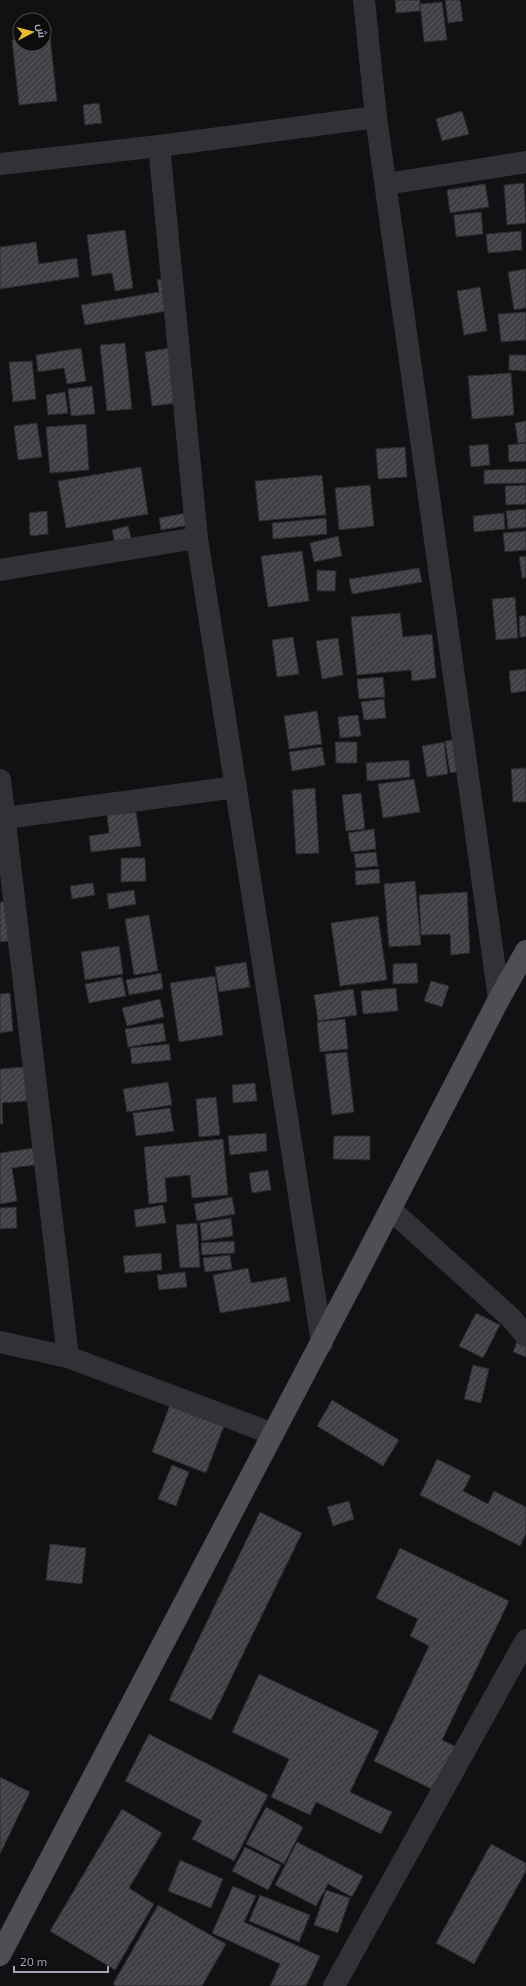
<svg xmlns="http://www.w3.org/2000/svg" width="526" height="1986" font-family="'Exo 2',Cairo,sans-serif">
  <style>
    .building { fill: url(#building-hatch); stroke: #2b2b2e }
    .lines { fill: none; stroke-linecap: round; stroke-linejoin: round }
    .minor { stroke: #323236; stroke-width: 22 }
    .major { stroke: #4e4f55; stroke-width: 22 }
  </style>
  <defs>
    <pattern id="building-hatch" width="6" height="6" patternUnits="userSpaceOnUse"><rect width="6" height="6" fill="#404045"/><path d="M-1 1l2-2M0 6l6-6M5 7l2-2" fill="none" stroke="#58595d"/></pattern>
  </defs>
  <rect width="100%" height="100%" fill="#111012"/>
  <g class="building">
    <polygon points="395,0 420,0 420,11 396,13"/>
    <polygon points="445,0 460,0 463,21 448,23"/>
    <polygon points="442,2 447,40 424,42 420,4"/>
    <polygon points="50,36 57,101 19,105 12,40 20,39 20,44 44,44 44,37"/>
    <polygon points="99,103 102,123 85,125 83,105"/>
    <polygon points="462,111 469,134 442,141 436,119"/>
    <polygon points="524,183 526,223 507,225 504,185"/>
    <polygon points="485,184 489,207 450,213 447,190"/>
    <polygon points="481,212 483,234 456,237 454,215"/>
    <polygon points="125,230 133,288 115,291 112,273 92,276 87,235"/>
    <polygon points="521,231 522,250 488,253 486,234"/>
    <polygon points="36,242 39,264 77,258 79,277 0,289 0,247"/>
    <polygon points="526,269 526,308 514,310 508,272"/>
    <polygon points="180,276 185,308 85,325 81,305 159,292 157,280"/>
    <polygon points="480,287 487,331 464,335 457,291"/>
    <polygon points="526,312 526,340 501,342 498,314"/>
    <polygon points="125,343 132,409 107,411 100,345"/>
    <polygon points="81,348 86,381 67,384 64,368 38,372 36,355"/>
    <polygon points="170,348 178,403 152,406 145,352"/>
    <polygon points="509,355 526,355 526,371 509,370"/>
    <polygon points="32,361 36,399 13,402 9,362"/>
    <polygon points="511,373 514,415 472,419 468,376"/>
    <polygon points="92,386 95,414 71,416 68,389"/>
    <polygon points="65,392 68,413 48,415 46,395"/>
    <polygon points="526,421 526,442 518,443 515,423"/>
    <polygon points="37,423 42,457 18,460 14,426"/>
    <polygon points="86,424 89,470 50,473 46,427"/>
    <polygon points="526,443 526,461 509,462 508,445"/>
    <polygon points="488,444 490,465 471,467 469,446"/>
    <polygon points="405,447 407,477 378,479 376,449"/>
    <polygon points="141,467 148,514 66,528 58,481"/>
    <polygon points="526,469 526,483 484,484 484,470"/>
    <polygon points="322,475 326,515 259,521 255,481"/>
    <polygon points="370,485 374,526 339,530 335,488"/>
    <polygon points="526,485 526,504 506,505 505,486"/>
    <polygon points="526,509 526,527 508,529 506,511"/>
    <polygon points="47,511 48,534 30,536 29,513"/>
    <polygon points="187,513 189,525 161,530 159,518"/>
    <polygon points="504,513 505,529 474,532 473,516"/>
    <polygon points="326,518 327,534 273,539 272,523"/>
    <polygon points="128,526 133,545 116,548 112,530"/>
    <polygon points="526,531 526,550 505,552 503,533"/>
    <polygon points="338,536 342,556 314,562 310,543"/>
    <polygon points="302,551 309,601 268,607 261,556"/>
    <polygon points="526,556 526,578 522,578 519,557"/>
    <polygon points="419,568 422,582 352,594 349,579"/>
    <polygon points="317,570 336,571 335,591 317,591"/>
    <polygon points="515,597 518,638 496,640 492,599"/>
    <polygon points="400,613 403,637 432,634 436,678 412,681 411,670 357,675 351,617"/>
    <polygon points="519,616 526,616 526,637 520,637"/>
    <polygon points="293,637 299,674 277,677 272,640"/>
    <polygon points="338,638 343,675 322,679 316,641"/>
    <polygon points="526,669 526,691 511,693 509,671"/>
    <polygon points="383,677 385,697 359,699 357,679"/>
    <polygon points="384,699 386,718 364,720 361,702"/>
    <polygon points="317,711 322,744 289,749 284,716"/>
    <polygon points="358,715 361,736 340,738 338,717"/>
    <polygon points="463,739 467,770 450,773 445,741"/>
    <polygon points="335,742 357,742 357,763 336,763"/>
    <polygon points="444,742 448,774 427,777 422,746"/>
    <polygon points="322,747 325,765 292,771 289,752"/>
    <polygon points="409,760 410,777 367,781 366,763"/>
    <polygon points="526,768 526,802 513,802 511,769"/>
    <polygon points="414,779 420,812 383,818 378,784"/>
    <polygon points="315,788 319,853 296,854 292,790"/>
    <polygon points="361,793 365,829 346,831 342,795"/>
    <polygon points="136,812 141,846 91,852 89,836 109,833 107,815"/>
    <polygon points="374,829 376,849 351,852 348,833"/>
    <polygon points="376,852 378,866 356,868 354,854"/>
    <polygon points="121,858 145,858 146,881 121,882"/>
    <polygon points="379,869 380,883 356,885 355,871"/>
    <polygon points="415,881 421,945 389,947 384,884"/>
    <polygon points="93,883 95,895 72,899 70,886"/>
    <polygon points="134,890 136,904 109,909 107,894"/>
    <polygon points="467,892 470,953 451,955 450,934 421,935 419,895"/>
    <polygon points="9,901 13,941 0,942 0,902"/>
    <polygon points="149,915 158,971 134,975 125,919"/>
    <polygon points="378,916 387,980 340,986 331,923"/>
    <polygon points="119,946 123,974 85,980 81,952"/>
    <polygon points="246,962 250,987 219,992 215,967"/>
    <polygon points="417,963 418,983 393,984 393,964"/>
    <polygon points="161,973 163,989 129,995 126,980"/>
    <polygon points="215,976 223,1035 179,1042 170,983"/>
    <polygon points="122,977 126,996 89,1003 85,984"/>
    <polygon points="431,981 449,986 442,1007 424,1001"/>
    <polygon points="396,988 398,1011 363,1014 361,991"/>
    <polygon points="353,989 357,1015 318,1021 314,995"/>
    <polygon points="10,993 13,1031 0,1033 0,994"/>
    <polygon points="160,999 164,1017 127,1026 122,1008"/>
    <polygon points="345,1019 348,1049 320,1052 317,1022"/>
    <polygon points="163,1023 166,1041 128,1047 125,1029"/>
    <polygon points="169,1044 171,1060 132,1064 130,1048"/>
    <polygon points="347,1052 354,1112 332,1115 325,1054"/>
    <polygon points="24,1067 27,1101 2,1103 3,1124 0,1124 0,1069"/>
    <polygon points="168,1082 172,1105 127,1112 123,1089"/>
    <polygon points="255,1083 257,1101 233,1103 232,1085"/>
    <polygon points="216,1097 220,1135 199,1137 196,1099"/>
    <polygon points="170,1108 174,1131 136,1136 133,1113"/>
    <polygon points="266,1133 267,1151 230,1155 228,1136"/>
    <polygon points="334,1136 370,1136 370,1160 333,1159"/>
    <polygon points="223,1139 228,1195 192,1198 190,1175 165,1178 167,1202 149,1204 144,1147"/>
    <polygon points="40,1147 42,1164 12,1168 17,1201 0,1204 0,1153"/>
    <polygon points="268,1170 271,1190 252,1193 249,1173"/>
    <polygon points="232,1197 235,1214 197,1221 194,1204"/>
    <polygon points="163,1205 166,1223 136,1227 134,1210"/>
    <polygon points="16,1207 17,1228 0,1229 0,1208"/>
    <polygon points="231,1218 233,1236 202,1241 200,1223"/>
    <polygon points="197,1223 200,1267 180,1268 176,1225"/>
    <polygon points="234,1241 235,1253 202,1255 201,1243"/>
    <polygon points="161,1253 162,1270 125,1273 123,1256"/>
    <polygon points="230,1255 232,1269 205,1272 203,1258"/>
    <polygon points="248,1268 251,1283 286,1277 290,1301 220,1313 213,1275"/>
    <polygon points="185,1272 187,1287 159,1290 157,1275"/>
    <polygon points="476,1313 500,1325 483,1358 459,1346"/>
    <polygon points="518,1339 526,1343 526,1357 513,1352"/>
    <polygon points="473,1365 489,1369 481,1403 464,1399"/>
    <polygon points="332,1400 399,1440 383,1466 317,1426"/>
    <polygon points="170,1405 224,1426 206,1473 152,1452"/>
    <polygon points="437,1459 471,1476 463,1491 488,1504 494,1491 526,1507 526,1534 520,1546 420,1495"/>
    <polygon points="172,1465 189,1472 176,1506 158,1499"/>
    <polygon points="349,1501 354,1519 333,1526 327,1507"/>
    <polygon points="260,1512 302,1533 211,1720 169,1700"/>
    <polygon points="50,1544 86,1548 82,1584 46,1580"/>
    <polygon points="400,1548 509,1601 442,1740 461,1749 440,1793 374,1761 429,1646 410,1636 418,1619 376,1598"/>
    <polygon points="259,1674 379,1731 350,1792 392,1812 381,1834 316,1802 310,1815 271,1797 289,1759 232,1732"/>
    <polygon points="149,1734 268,1795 234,1861 192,1839 202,1821 125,1781"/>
    <polygon points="0,1777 30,1792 0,1854"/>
    <polygon points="266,1807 303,1827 284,1864 246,1844"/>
    <polygon points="122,1809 162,1833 129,1888 154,1904 115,1970 50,1931"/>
    <polygon points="297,1842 363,1876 352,1897 328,1884 316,1906 275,1885"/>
    <polygon points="491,1844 526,1863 526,1871 474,1964 436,1943"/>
    <polygon points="245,1847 281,1865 268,1890 232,1871"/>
    <polygon points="180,1860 223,1879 211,1908 168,1891"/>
    <polygon points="233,1886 256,1896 244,1922 320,1956 306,1986 270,1986 280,1964 212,1933"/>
    <polygon points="326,1890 350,1898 338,1933 314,1925"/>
    <polygon points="260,1895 310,1915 299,1942 249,1921"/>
    <polygon points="158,1905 226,1944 202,1986 116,1986 113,1984"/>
  </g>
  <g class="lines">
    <g class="minor">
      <polyline points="364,0 376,117 499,999"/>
      <polyline points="159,146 197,538 322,1343"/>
      <polyline points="0,164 159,146 376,117"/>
      <polyline points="386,184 526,162"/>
      <polyline points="0,570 197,538"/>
      <polyline points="0,780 68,1357"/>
      <polyline points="5,818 236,787"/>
      <polyline points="391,1210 511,1318 526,1336"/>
      <polyline points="0,1342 68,1357 273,1434"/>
      <polyline points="334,1986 526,1640"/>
    </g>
    <path class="major" d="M0 1955C166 1637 335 1319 499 999L526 951"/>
  </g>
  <g transform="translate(32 32) rotate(83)"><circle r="19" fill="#0c0b0d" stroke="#48494f"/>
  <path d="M0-3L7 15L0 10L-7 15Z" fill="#e7bc33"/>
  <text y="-6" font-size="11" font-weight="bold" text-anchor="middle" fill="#a2a6b2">ش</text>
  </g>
  <path d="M14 1966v6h94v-6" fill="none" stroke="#a2a6b2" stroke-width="2"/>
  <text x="20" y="1966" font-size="12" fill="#a2a6b2" stroke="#0c0b0d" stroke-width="3" paint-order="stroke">20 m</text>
</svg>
